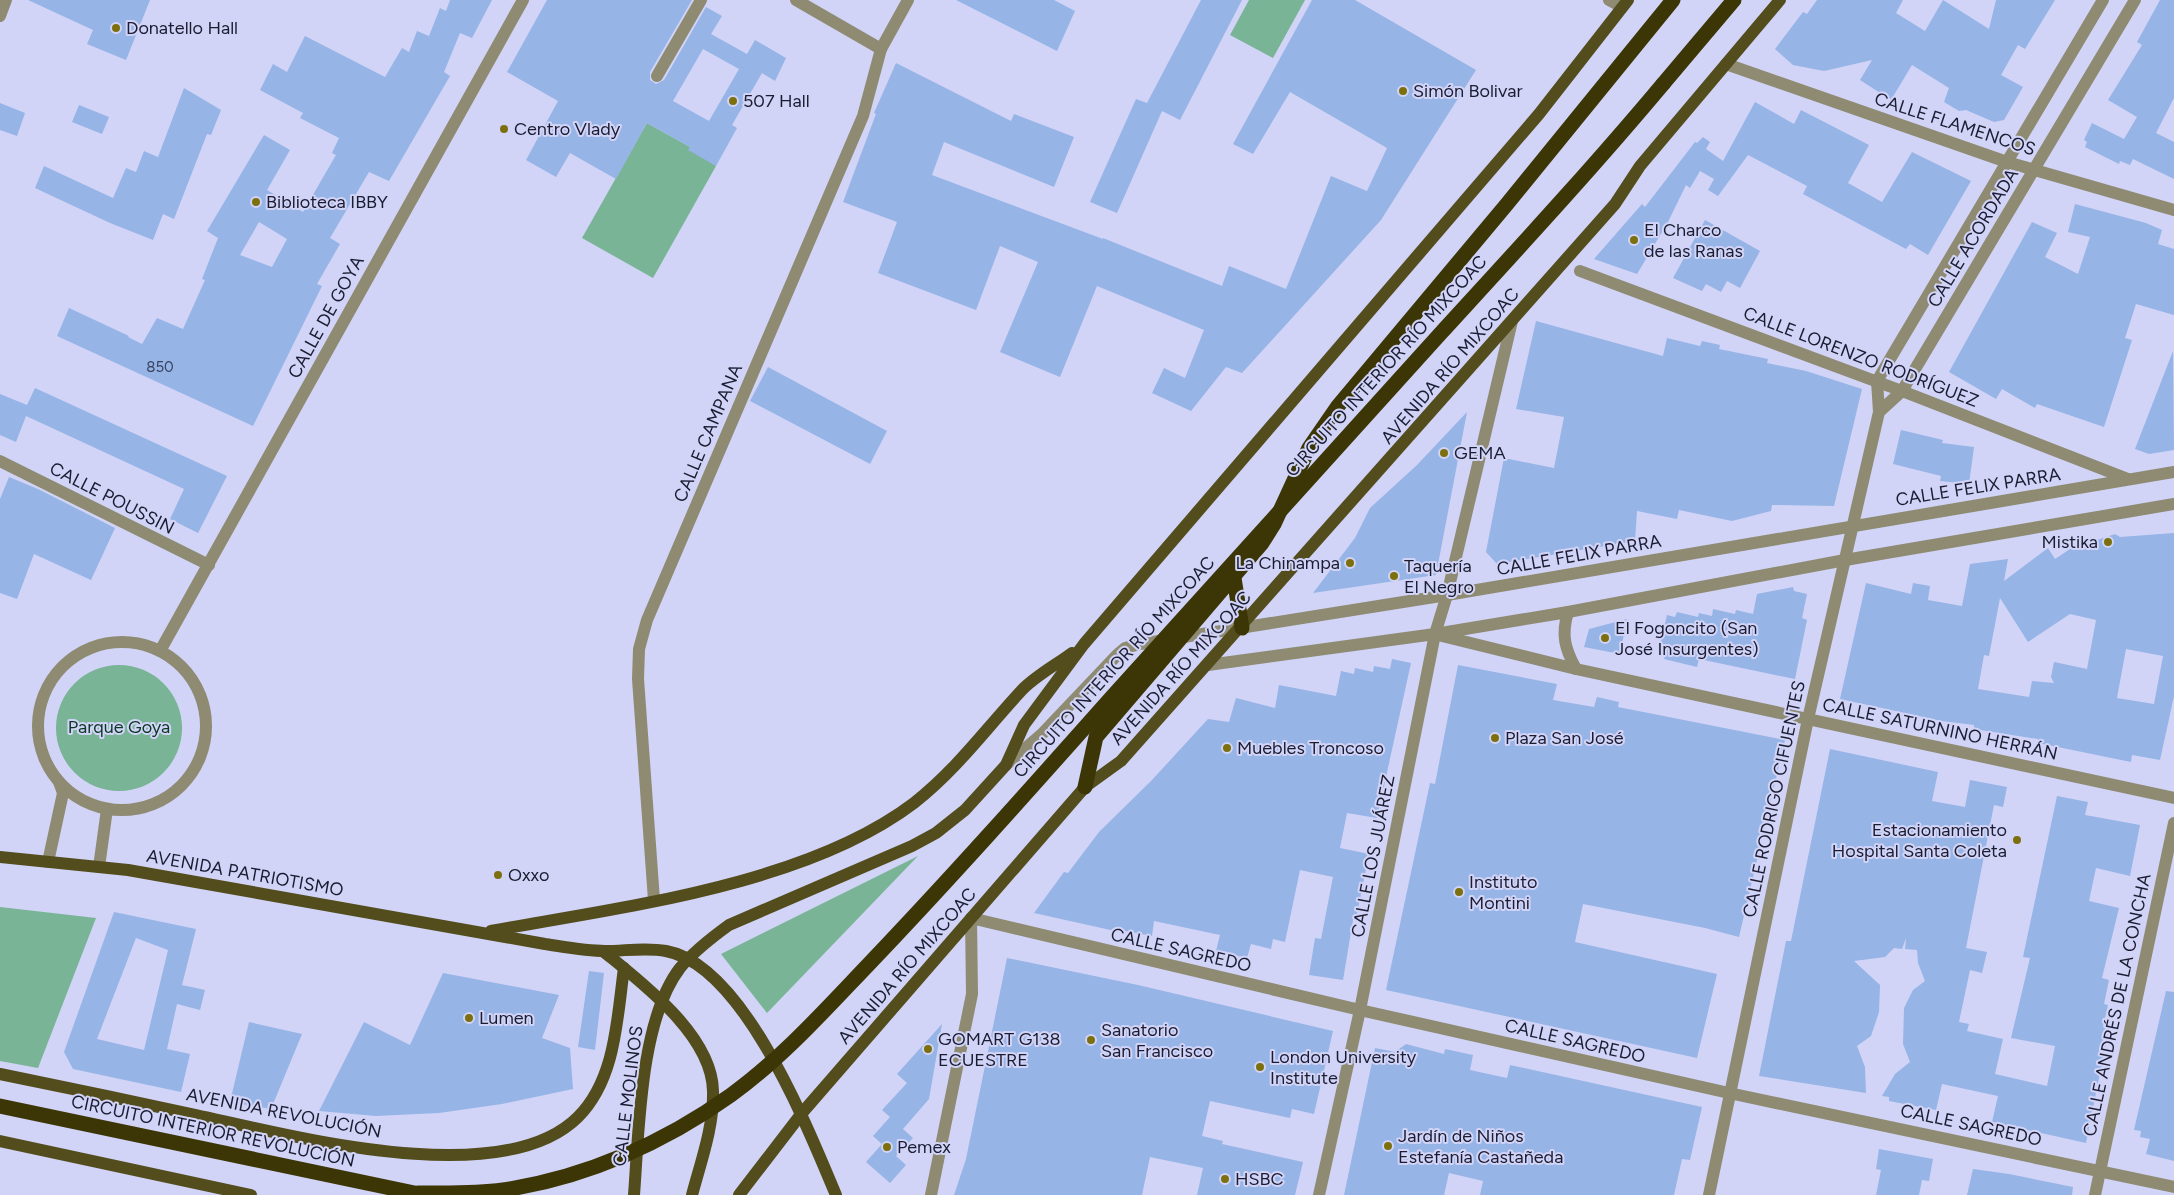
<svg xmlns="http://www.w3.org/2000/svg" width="2174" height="1195" font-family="Figtree,sans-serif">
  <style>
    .green { fill: #78b495 }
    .building { fill: #96b4e6; fill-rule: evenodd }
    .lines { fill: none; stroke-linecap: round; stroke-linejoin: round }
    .minor { stroke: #8e8b72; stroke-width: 12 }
    .major { stroke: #534c1c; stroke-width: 12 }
    .highway { stroke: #3c3606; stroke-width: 15 }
    .highway-bridge { stroke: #3c3606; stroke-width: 15 }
    .poi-dot { fill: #7c700e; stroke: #d1d4f7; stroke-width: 2 }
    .labels { text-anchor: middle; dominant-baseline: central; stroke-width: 4; stroke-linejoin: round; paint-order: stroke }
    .number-label { font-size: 15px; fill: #3a425e }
    .poi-label { font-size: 18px; fill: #1b1c31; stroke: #d1d4f7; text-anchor: start }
    .street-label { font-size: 18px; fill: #1b1c31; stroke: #d1d4f7 }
    .park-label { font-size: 18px; fill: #0b3724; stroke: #d1d4f7 }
  </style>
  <rect width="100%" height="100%" fill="#d1d4f7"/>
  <g class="green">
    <polygon points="1249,0 1305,0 1273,58 1230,35"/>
    <polygon points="647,123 690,147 716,166 653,278 582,238"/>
    <circle cx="119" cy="728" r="63"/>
    <polygon points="918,856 767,1013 721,954"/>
    <polygon points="0,907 96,918 38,1068 0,1061"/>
  </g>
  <g class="building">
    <polygon points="28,0 150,0 126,60 87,44 93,30"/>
    <path d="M450 0H492L472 38 460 33 444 72 450 76 389 181 369 172 330 238 340 244 317 284 322 286 253 426 57 336 69 308 129 336 128 337 142 344 157 318 183 329 205 280 202 279 218 238 207 231 264 135 290 150 267 190 303 212 336 155 332 153 339 138 300 118 303 113 260 90 273 64 287 72 305 36 385 77 402 48 409 52 417 31 429 36 440 8 446 11ZM259 222 287 239 272 267 240 255Z"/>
    <path d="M547 0H692L650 72V80L656 84 664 80 706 7 722 16 711 34 747 54 755 40 786 58 775 81 762 73 732 125 737 128 716 166 688 150 690 147 647 123 616 179 570 153 556 177 526 160 558 101 507 72ZM703 49 739 69 709 121 673 101Z"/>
    <polygon points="956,0 1054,0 1075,11 1057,51"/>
    <polygon points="1201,0 1242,0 1180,120 1162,111 1117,213 1090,202 1136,99 1147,103"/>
    <polygon points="1312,0 1355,0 1476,70 1381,220 1242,373 1226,367 1191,411 1152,393 1164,368 1185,378 1204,330 1097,286 1060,377 1000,352 1038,262 1000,246 976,310 878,273 897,222 843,202 876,114 874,113 896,63 1011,121 1014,114 1074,137 1054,187 944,142 932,175 1103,239 1103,238 1222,286 1229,266 1286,289 1331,176 1367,191 1387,148 1290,92 1253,154 1233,144"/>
    <polygon points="1817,0 1903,0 1896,13 1925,31 1943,0 1989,29 1996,0 2055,0 2025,49 2018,45 2001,75 2023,87 2004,120 1994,122 1966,110 1959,111 1944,102 1949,88 1912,65 1891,100 1860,80 1872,60 1824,71 1793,65 1775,49 1803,12 1807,14"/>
    <polygon points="2160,0 2174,0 2174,98 2156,133 2174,142 2174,179 2133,159 2130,165 2120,161 2119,164 2085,147 2087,142 2084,140 2092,123 2124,139 2137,117 2108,100 2142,45 2137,42"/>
    <polygon points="184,88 221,110 211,135 207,134 174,219 163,214 153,240 110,223 35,188 44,166 113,198 126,168 136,172 144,151 158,157"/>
    <polygon points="1755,102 1794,124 1801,110 1869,145 1848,183 1882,202 1912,152 1971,181 1928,255 1910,244 1906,249 1803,194 1807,186 1748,155 1718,196 1708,190 1714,179 1700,171 1690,188 1686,185 1668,222 1637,274 1594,259 1642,204 1645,207 1695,142 1697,143 1703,137 1710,142 1706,149 1723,161"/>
    <polygon points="0,103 25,113 17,136 0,130"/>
    <polygon points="79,105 109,117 102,134 72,122"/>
    <polygon points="2075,204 2146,223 2162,230 2158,244 2174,249 2174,315 2136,304 2125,338 2132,340 2104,427 2037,404 2035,408 2002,389 1996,399 1949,372 2032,222 2057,233 2045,257 2078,274 2090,237 2068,232"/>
    <polygon points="1705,220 1760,251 1740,288 1727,281 1721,292 1706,284 1702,291 1673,278"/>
    <polygon points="1536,321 1663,356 1667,338 1700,346 1702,341 1720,345 1719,349 1768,359 1767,363 1806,371 1862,389 1834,506 1772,505 1771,511 1732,521 1679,510 1677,519 1637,511 1635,541 1497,564 1486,552 1504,458 1554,468 1564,417 1516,409"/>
    <polygon points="2173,351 2174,450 2149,454 2135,449"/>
    <polygon points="768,367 887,431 870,464 750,401"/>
    <polygon points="35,388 227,476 198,533 170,519 184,489 26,416 16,442 0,435 0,394 27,405"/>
    <polygon points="1467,412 1436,575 1313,593 1355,538 1370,508 1417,465"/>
    <polygon points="1901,430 1943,440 1942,443 1974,447 1969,484 1940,481 1941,476 1893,464"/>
    <polygon points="9,477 38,489 115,528 91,580 34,554 17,599 0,593 0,499"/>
    <path d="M2174 533V696L2160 760 2132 755 2131 762 2038 743V739L1974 729V725L1942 721 1840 699 1866 583 1911 594 1913 583 1930 586 1928 600 1962 606 1970 564 2008 559 2004 581 2048 548 2055 559 2070 549 2115 534 2120 537ZM2000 598 2028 642 2070 614 2096 620 2087 669 2054 662 2051 677 2054 683 2032 681 2029 697 1978 689 1984 655 1989 656ZM2126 649 2163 656 2154 704 2117 698Z"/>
    <polygon points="1793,587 1794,591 1807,594 1802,618 1807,620 1795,679 1699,659 1697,667 1664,659 1665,656 1658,654 1667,615 1675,617 1677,612 1698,617 1699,613 1712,616 1713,609 1735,614 1736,610 1753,614 1757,594"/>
    <polygon points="1627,619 1620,654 1584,647 1589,629"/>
    <polygon points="1392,659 1411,663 1377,818 1347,813 1340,848 1369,854 1357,914 1354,914 1343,980 1309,975 1315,938 1321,939 1333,877 1300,870 1285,942 1273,939 1271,949 1251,944 1247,958 1216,951 1220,935 1154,921 1152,936 1115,929 1115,931 1034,913 1064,872 1068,873 1099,832 1152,780 1208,719 1229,722 1236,698 1275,708 1279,685 1336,696 1341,671 1354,674 1355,668 1373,672 1374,666 1390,669"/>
    <polygon points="1458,665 1557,684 1553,700 1594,707 1597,697 1619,702 1618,707 1785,740 1739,937 1705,928 1583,904 1575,942 1717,974 1697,1058 1386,990 1430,783 1435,784"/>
    <polygon points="1830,749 1938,772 1932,801 1965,807 1970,780 2007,787 2003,807 1994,805 1966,948 1987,952 1982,973 1970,970 1959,1022 1969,1024 1967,1031 2003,1039 1995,1074 2047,1086 2055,1046 2011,1038 2030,958 2023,957 2057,796 2088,802 2085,815 2140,825 2130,876 2096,868 2089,901 2119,908 2102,978 2109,980 2104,1004 2108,1005 2103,1027 2109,1028 2086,1143 1992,1122 1998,1096 1942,1084 1936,1110 1889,1101 1889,1097 1882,1096 1895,1074 1910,1062 1903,1044 1904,1008 1913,990 1925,981 1918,963 1917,950 1905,949 1906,938 1902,949 1894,948 1885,957 1854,961 1880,985 1879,1012 1871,1036 1857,1046 1865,1067 1866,1093 1759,1076 1786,941 1791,941"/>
    <path d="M114 912 196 929 182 985 205 990 200 1010 177 1004 167 1049 190 1054 181 1092 73 1069 64 1052ZM136 938 168 950 144 1050 97 1039Z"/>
    <polygon points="1007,958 1138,985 1333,1031 1314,1114 1292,1109 1290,1118 1210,1101 1202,1136 1223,1141 1222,1144 1303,1162 1295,1195 1197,1195 1203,1168 1150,1157 1142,1195 954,1195 966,1159"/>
    <polygon points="589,971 604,973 595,1050 578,1047"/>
    <polygon points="443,973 559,995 542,1038 570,1048 573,1089 502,1104 439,1113 376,1116 319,1111 364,1022 410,1045"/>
    <polygon points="2166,991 2174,992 2174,1161 2146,1154 2150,1139 2140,1137 2141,1131 2134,1130"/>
    <polygon points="249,1022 302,1034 271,1109 230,1102"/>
    <polygon points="942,1024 929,1099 903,1129 913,1138 896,1156 906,1165 890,1183 866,1162 882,1144 873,1136 890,1117 882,1110 907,1083 897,1074"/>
    <polygon points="1406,1044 1444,1054 1445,1049 1473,1055 1470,1070 1507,1078 1510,1065 1702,1107 1690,1160 1682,1159 1674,1195 1480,1195 1483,1181 1449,1173 1444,1195 1344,1195 1375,1048 1395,1052"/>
    <polygon points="1879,1149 1933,1159 1929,1181 1922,1180 1919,1195 1876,1195 1881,1170 1876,1169"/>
    <polygon points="1973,1169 2009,1174 2073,1187 2072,1195 1967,1195"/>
  </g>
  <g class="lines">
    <g class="minor">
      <polyline points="796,0 881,49"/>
      <polyline points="1609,0 1622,7"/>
      <polyline points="0,16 6,0"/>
      <polyline points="1726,64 2007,162 2174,210"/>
      <polyline points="657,76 701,0"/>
      <polyline points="1580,271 1902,391 2128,479"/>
      <polyline points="1879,412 1902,391 2135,0"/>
      <polyline points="0,461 209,565"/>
      <path d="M1568 612C1561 635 1565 649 1576 669"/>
      <polyline points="1442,636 1576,669 2174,798"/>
      <circle cx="122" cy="726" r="84"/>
      <polyline points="160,651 523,0"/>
      <polyline points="1208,665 1435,634 1568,612 1845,560 2174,504"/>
      <polyline points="1006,765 1043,733 1118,654 1125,648 1140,644 1447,595 2174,472"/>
      <polyline points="48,862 63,793 59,782"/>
      <polyline points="99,867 107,809"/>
      <polyline points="654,900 638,679 639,649 647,620 863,116 881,49 908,0"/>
      <polyline points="931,1195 972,994 971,918 1360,1010 1729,1093 2174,1187"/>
      <polyline points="1319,1195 1360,1010 1435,634 1447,595 1512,321"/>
      <polyline points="1709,1195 1808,719 1879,412 1877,381 2103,0"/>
      <polyline points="2095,1195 2174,823"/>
    </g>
    <g class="major">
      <path d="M0 857 128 870 545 944C565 947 586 951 605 951 625 951 646 947 666 951 744 965 808 1129 836 1195"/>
      <path d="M491 931C622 907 806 885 914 803 957 769 984 731 1021 691 1035 676 1056 665 1072 653"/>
      <path d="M603 951C642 983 712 1035 713 1091 714 1126 701 1161 692 1195"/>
      <path d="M0 1074C65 1087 131 1101 196 1115 289 1135 502 1193 578 1117 616 1079 617 1018 624 968"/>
      <polyline points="0,1141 251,1195"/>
      <path d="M634 1195C639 1130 640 1020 680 968 694 951 711 938 729 925L912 846 936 833 965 810 1006 765 1024 725 1084 644 1539 114 1628 0"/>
      <polyline points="739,1195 802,1113 1085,787 1121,761 1615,204 1640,166 1780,0"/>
    </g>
    <g class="highway">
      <polyline points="1663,84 1734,0"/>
      <polyline points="1234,578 1242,628"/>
      <polyline points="1085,787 1096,737 1262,543 1274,524 1309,448 1338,406 1507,204 1673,0"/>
      <polyline points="0,1106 424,1195"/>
    </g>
    <path class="highway-bridge" d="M418 1193C446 1193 475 1194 503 1190 585 1178 664 1143 731 1095 782 1058 825 1010 868 965 951 878 1031 788 1111 698 1220 576 1330 455 1440 334 1515 252 1591 170 1663 84"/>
  </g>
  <g class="poi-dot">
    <circle cx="116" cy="28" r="5"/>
    <circle cx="1403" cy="91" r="5"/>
    <circle cx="733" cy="101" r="5"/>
    <circle cx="504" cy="129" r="5"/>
    <circle cx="256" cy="202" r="5"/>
    <circle cx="1634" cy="240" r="5"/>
    <circle cx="1444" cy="453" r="5"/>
    <circle cx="2108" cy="542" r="5"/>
    <circle cx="1350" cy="563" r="5"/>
    <circle cx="1394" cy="576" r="5"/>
    <circle cx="1605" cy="638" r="5"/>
    <circle cx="1495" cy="738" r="5"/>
    <circle cx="1227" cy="748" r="5"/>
    <circle cx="2017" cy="840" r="5"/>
    <circle cx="498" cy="875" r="5"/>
    <circle cx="1459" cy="892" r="5"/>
    <circle cx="469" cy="1018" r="5"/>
    <circle cx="1091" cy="1040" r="5"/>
    <circle cx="928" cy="1049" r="5"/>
    <circle cx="1260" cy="1067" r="5"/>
    <circle cx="1388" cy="1146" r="5"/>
    <circle cx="887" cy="1147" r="5"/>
    <circle cx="1225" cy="1179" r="5"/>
  </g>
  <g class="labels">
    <g class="number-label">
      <text x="160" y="367">850</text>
    </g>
    <g class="poi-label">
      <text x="126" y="28">Donatello Hall</text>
      <text x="1413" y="91">Simón Bolivar</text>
      <text x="743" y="101">507 Hall</text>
      <text x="514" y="129">Centro Vlady</text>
      <text x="266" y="202">Biblioteca IBBY</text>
      <text x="1644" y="230">El Charco<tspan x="1644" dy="21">de las Ranas</tspan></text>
      <text x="1454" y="453">GEMA</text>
      <text x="2098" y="542" text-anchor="end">Mistika</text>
      <text x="1340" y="563" text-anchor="end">La Chinampa</text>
      <text x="1404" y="566">Taquería<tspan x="1404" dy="21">El Negro</tspan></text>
      <text x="1615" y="628">El Fogoncito (San<tspan x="1615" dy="21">José Insurgentes)</tspan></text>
      <text x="1505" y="738">Plaza San José</text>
      <text x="1237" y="748">Muebles Troncoso</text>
      <text x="2007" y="830" text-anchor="end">Estacionamiento<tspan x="2007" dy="21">Hospital Santa Coleta</tspan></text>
      <text x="508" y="875">Oxxo</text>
      <text x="1469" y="882">Instituto<tspan x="1469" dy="21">Montini</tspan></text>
      <text x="479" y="1018">Lumen</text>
      <text x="1101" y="1030">Sanatorio<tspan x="1101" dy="21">San Francisco</tspan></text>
      <text x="938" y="1039">GOMART G138<tspan x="938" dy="21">ECUESTRE</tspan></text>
      <text x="1270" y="1057">London University<tspan x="1270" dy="21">Institute</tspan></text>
      <text x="1398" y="1136">Jardín de Niños<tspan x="1398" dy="21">Estefanía Castañeda</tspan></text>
      <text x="897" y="1147">Pemex</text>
      <text x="1235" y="1179">HSBC</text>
    </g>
    <g class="street-label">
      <text transform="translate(1955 124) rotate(18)">CALLE FLAMENCOS</text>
      <text transform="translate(1973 238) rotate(-59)">CALLE ACORDADA</text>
      <text transform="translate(326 317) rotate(-61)">CALLE DE GOYA</text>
      <text transform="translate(1861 357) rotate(21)">CALLE LORENZO RODRÍGUEZ</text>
      <text transform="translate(1386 366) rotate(-48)">CIRCUITO INTERIOR RÍO MIXCOAC</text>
      <text transform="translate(1450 366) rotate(-49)">AVENIDA RÍO MIXCOAC</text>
      <text transform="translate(708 433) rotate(-67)">CALLE CAMPANA</text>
      <text transform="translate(1978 487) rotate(-9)">CALLE FELIX PARRA</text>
      <text transform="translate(112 498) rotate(27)">CALLE POUSSIN</text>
      <text transform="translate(1579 555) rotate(-10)">CALLE FELIX PARRA</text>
      <text transform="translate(1114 667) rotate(-48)">CIRCUITO INTERIOR RÍO MIXCOAC</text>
      <text transform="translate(1181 668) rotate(-48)">AVENIDA RÍO MIXCOAC</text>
      <text transform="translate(1940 729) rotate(12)">CALLE SATURNINO HERRÁN</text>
      <text transform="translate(1774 799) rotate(-78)">CALLE RODRIGO CIFUENTES</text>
      <text transform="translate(1373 856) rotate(-79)">CALLE LOS JUÁREZ</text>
      <text transform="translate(245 873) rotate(10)">AVENIDA PATRIOTISMO</text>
      <text transform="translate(1181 950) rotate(13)">CALLE SAGREDO</text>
      <text transform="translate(907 966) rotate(-49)">AVENIDA RÍO MIXCOAC</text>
      <text transform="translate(2117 1005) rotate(-78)">CALLE ANDRÉS DE LA CONCHA</text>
      <text transform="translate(1575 1041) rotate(13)">CALLE SAGREDO</text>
      <text transform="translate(628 1096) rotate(-83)">CALLE MOLINOS</text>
      <text transform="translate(284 1113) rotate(11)">AVENIDA REVOLUCIÓN</text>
      <text transform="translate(1971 1125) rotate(12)">CALLE SAGREDO</text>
      <text transform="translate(213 1131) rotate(12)">CIRCUITO INTERIOR REVOLUCIÓN</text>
    </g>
    <g class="park-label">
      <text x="119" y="727">Parque Goya</text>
    </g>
  </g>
</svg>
